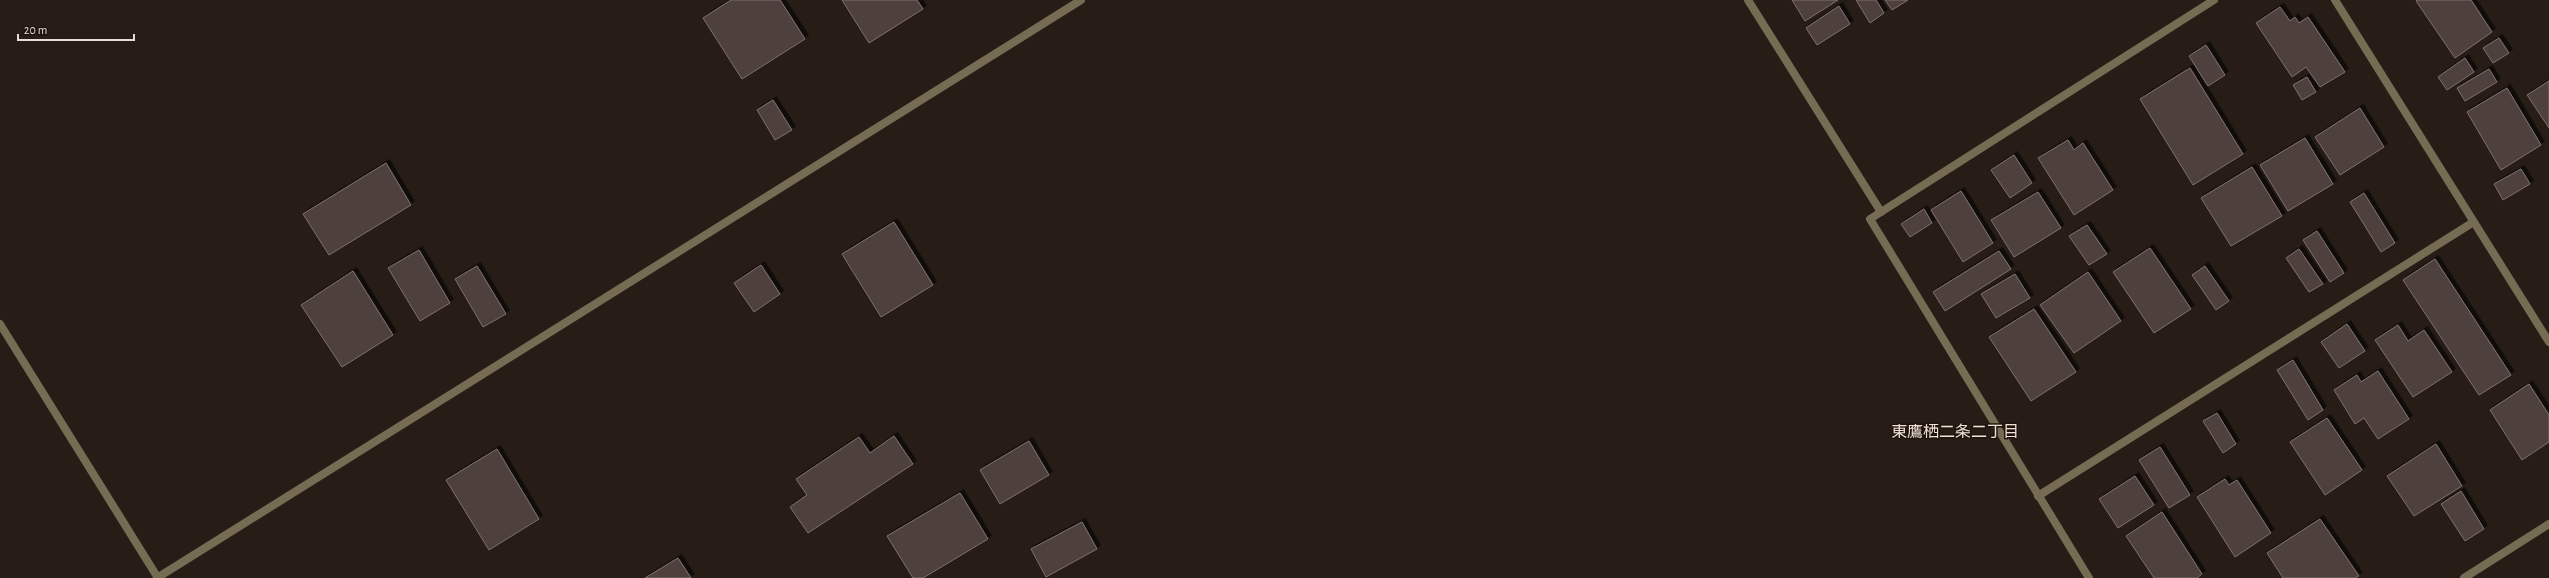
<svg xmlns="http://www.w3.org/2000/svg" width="2549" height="578" font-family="'Alegreya Sans','Noto Sans JP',sans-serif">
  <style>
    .building { fill: #4d3f3e; stroke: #80706f; filter: url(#shadow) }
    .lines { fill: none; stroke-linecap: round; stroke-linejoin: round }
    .minor { stroke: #766c54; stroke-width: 8 }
    .labels { text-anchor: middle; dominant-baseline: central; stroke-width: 3; stroke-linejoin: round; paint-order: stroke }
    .neighbourhood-label { font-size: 16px; fill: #efe0d7; stroke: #1e140d }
  </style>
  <defs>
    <filter id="shadow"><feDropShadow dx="3.5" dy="-3.5" stdDeviation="0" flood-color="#0009"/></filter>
  </defs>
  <rect width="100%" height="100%" fill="#271d16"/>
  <g class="building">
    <polygon points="731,0 780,0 805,39 742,79 703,18"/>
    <polygon points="842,0 917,0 923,9 869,43"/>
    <polygon points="1792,0 1838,0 1805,21"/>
    <polygon points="1856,0 1876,0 1884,13 1870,23"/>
    <polygon points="1885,0 1908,0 1892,10"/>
    <polygon points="2417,0 2471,0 2492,32 2455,58 2416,1"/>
    <polygon points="1839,6 1850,24 1817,45 1806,28"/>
    <polygon points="2280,7 2290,21 2295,17 2299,23 2308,17 2345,72 2320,87 2306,67 2292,77 2256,23"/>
    <polygon points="2499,38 2509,53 2493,63 2483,48"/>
    <polygon points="2206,45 2225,75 2208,86 2189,56"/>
    <polygon points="2465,58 2474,72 2447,90 2438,77"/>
    <polygon points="2190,68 2243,154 2193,185 2140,99"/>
    <polygon points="2489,69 2497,82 2465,101 2457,88"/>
    <polygon points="2307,77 2316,92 2302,100 2293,85"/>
    <polygon points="2549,81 2549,128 2527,95"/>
    <polygon points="2507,88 2541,145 2501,170 2467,112"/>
    <polygon points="773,100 792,130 775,140 757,110"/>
    <polygon points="2360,108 2384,147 2340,175 2315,137"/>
    <polygon points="2305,138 2333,184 2288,211 2260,165"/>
    <polygon points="2068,140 2074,150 2083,143 2113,190 2074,215 2038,158"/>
    <polygon points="2014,155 2032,183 2010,198 1991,170"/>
    <polygon points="386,163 411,205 329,255 303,214"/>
    <polygon points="2252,167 2282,216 2231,246 2201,198"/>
    <polygon points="2521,169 2530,184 2503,200 2494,184"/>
    <polygon points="1961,191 1993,243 1963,262 1931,210"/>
    <polygon points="2038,192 2061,228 2014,257 1991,220"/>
    <polygon points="2364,193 2395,243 2381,252 2350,202"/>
    <polygon points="1924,209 1932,223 1910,237 1901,224"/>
    <polygon points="894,222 933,285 881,317 842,254"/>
    <polygon points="2087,225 2107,254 2089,265 2069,236"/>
    <polygon points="2317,231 2344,273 2330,282 2303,240"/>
    <polygon points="2150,248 2191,309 2154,333 2113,272"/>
    <polygon points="2299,249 2323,284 2309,292 2286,258"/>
    <polygon points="419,250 450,303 420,321 388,268"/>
    <polygon points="1999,251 2011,269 1945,311 1933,292"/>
    <polygon points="2435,259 2511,375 2479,395 2403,280"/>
    <polygon points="761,265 780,294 754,312 734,283"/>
    <polygon points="477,266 506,314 483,327 455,279"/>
    <polygon points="2205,266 2229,301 2216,310 2192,275"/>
    <polygon points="353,271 393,335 342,367 301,305"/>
    <polygon points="2088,272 2121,321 2074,353 2040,305"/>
    <polygon points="2015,274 2030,298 1996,318 1981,294"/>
    <polygon points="2034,309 2076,372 2031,401 1989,337"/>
    <polygon points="2347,324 2365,351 2339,368 2321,342"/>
    <polygon points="2398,325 2408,341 2424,330 2452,372 2413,397 2375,340"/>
    <polygon points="2293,360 2323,410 2308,420 2277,370"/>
    <polygon points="2378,371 2409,419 2378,439 2364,418 2355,424 2334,390 2357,375 2361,382"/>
    <polygon points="2529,384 2549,415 2549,442 2522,460 2490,410"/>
    <polygon points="2217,413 2236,444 2223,453 2203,421"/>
    <polygon points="2327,418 2362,470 2325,495 2290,442"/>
    <polygon points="894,436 913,464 808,533 790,507 807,495 796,479 859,437 870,453"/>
    <polygon points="1029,441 1049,475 1000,504 980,470"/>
    <polygon points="2436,444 2462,486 2414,516 2387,476"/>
    <polygon points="2160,447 2190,495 2169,508 2139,460"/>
    <polygon points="497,449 539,519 489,550 446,480"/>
    <polygon points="2135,476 2154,505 2118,528 2099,499"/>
    <polygon points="2225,479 2229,485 2237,480 2271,533 2235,557 2197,497"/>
    <polygon points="2461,491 2484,529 2465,541 2441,504"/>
    <polygon points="960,493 988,539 923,578 913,578 887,536"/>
    <polygon points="2162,512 2202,574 2197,578 2154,578 2126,536"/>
    <polygon points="2320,519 2359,576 2355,578 2283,578 2267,553"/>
    <polygon points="1082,522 1097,549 1046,577 1031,549"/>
    <polygon points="678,558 691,578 645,578"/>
  </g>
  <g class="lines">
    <g class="minor">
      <polyline points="1748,0 1881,212"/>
      <polyline points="2335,0 2549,342"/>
      <polyline points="0,324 158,578"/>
      <polyline points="2038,496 2472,223"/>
      <polyline points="157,578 1081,0"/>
      <polyline points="2089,578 1870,219 2214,0"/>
      <polyline points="2464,578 2549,524"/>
    </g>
  </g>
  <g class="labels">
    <g class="neighbourhood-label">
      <text x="1955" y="432">東鷹栖二条二丁目</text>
    </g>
  </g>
  <path d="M18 34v6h116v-6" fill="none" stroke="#e5ddd9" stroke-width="2"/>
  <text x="24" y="34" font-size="12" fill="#e5ddd9" stroke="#1e140d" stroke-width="3" paint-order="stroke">20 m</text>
</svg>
